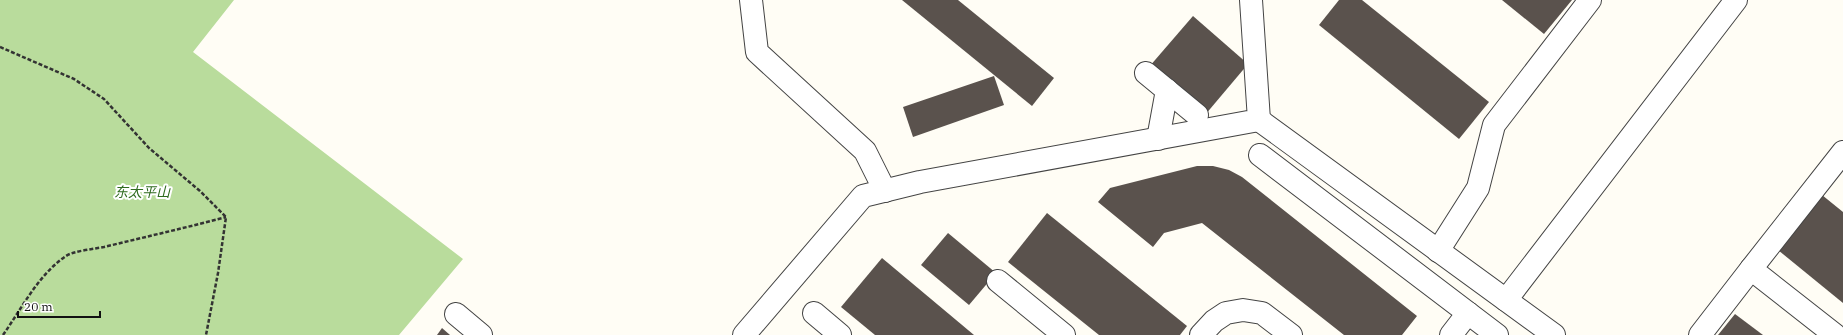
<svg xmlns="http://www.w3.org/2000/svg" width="1843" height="335" font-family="'IBM Plex Serif','Noto Sans SC',serif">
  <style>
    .forest { fill: #b9dc9c }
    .building { fill: #5a524d }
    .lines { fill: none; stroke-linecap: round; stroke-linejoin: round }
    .minor-casing { stroke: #444; stroke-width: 24 }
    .path { stroke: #333; stroke-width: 2.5; stroke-dasharray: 4 2; stroke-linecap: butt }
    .minor { stroke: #fff; stroke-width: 22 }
    .labels { text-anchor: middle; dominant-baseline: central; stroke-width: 4; stroke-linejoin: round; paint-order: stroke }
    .park-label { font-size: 14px; font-style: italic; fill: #2f6b1f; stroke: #fff }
  </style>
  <rect width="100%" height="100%" fill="#fffdf5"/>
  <polygon class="forest" points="0,0 234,0 193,52 463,259 399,335 0,335"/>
  <g class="building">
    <polygon points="902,0 958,0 1054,78 1032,106"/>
    <polygon points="1339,0 1362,0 1489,102 1459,139 1319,25"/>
    <polygon points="1502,0 1572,0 1544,34"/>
    <polygon points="1193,16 1248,64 1205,115 1149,67"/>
    <polygon points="994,76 1004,105 913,137 903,107"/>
    <polygon points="1197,166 1213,166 1229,170 1242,177 1417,316 1402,335 1344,335 1202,223 1164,233 1153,247 1098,202 1110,188"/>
    <polygon points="1822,195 1843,212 1843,303 1778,250"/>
    <polygon points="1047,213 1187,326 1180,335 1099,335 1008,262"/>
    <polygon points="948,233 996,273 969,305 921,265"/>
    <polygon points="882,258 974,335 875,335 841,307"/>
    <polygon points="1735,314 1763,335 1718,335"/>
    <polygon points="442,328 450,335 437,335"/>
  </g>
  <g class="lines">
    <g class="minor-casing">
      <g id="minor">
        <polyline points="751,0 757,52 865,151 885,191"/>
        <polyline points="1146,73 1197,115"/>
        <polyline points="1259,120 1554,335"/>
        <polyline points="1158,139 1167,90"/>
        <polyline points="1260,155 1497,335"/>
        <polyline points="1438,251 1478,188 1494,125 1590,0"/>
        <polyline points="998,281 1064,335"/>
        <polyline points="1506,300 1736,0"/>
        <polyline points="814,313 840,335"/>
        <polyline points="456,314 481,335"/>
        <polyline points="744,335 863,196 920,182 1259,120 1251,0"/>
        <polyline points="1201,335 1214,321 1226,313 1243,310 1262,313 1291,335"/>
        <polyline points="1451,335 1468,313"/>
        <polyline points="1700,335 1751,269"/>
        <polyline points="1835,335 1751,269 1843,152"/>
      </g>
    </g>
    <g class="path">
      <polyline points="0,47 74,79 104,99 149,148 200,191 226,217 218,273 206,335"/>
      <path d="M3 335C22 308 38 275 66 256 73 251 94 249 104 247 145 237 185 228 226 217"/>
    </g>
    <use href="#minor" class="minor"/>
  </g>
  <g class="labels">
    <g class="park-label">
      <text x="142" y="192">东太平山</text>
    </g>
  </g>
  <path d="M18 311v6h82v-6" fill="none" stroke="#111111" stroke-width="2"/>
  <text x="24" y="311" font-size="12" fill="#111111" stroke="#ffffff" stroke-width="3" paint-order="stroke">20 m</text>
</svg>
